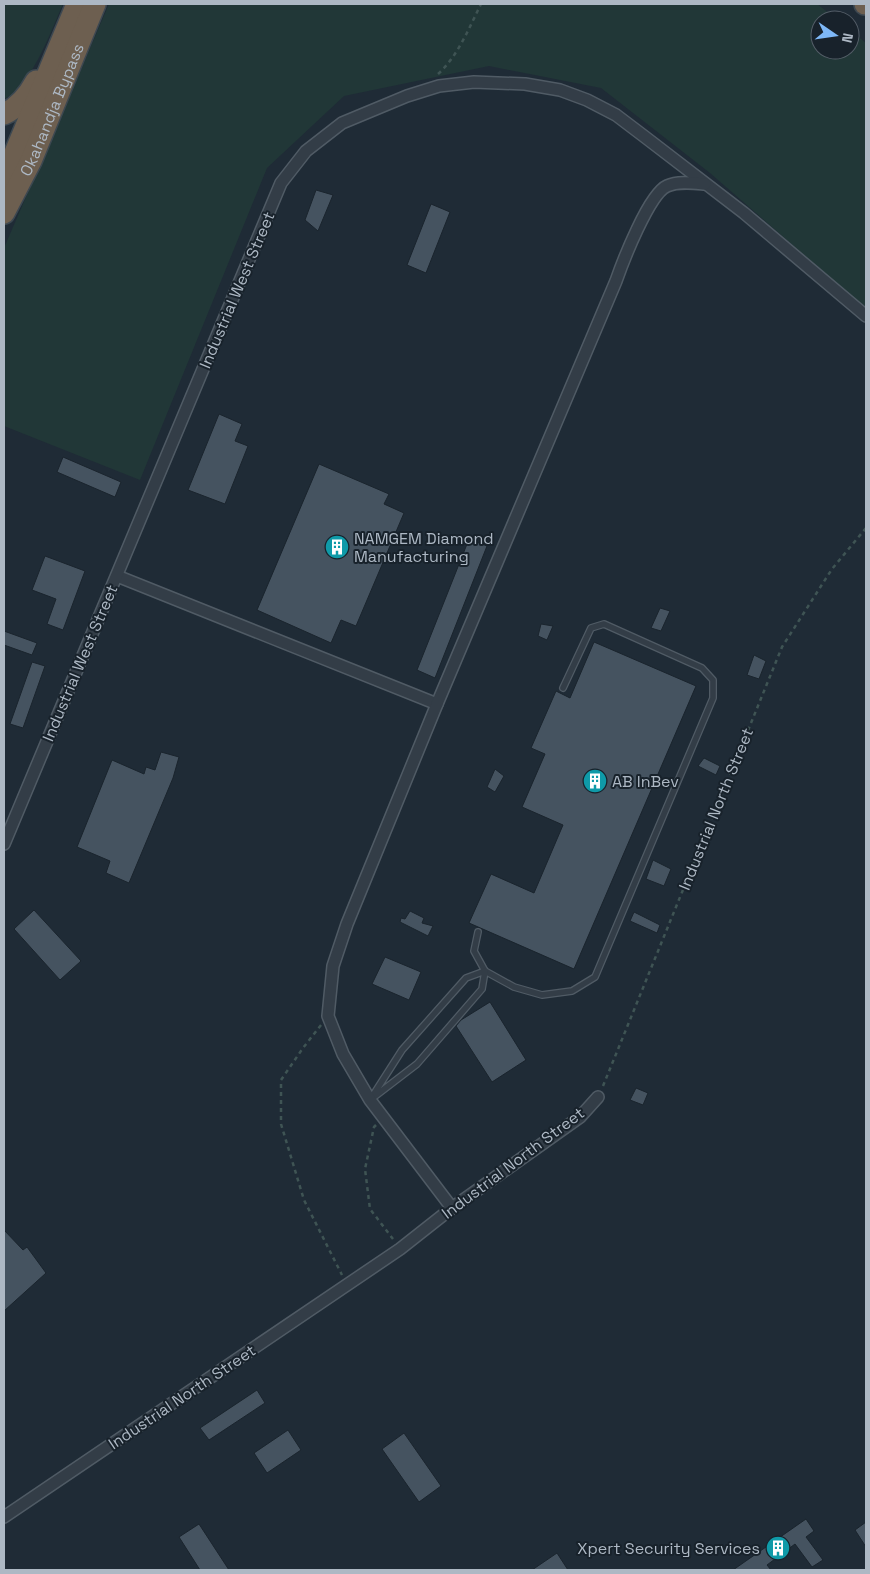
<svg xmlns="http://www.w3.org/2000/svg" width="870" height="1574" font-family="'Space Grotesk',sans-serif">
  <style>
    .green { fill: #213737 }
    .building { fill: #455360; stroke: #1a242d }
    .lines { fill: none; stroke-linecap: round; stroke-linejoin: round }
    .lane-casing { stroke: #505b65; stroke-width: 8 }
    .street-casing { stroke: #505b65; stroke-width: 14 }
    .highway-casing { stroke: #3d4851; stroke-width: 24 }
    .path { stroke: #3f5454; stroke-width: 2.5; stroke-dasharray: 4 4; stroke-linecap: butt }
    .lane { stroke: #333d47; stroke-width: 5.5 }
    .street { stroke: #333d47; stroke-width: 11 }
    .highway { stroke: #6d5f50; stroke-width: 21 }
    .labels { text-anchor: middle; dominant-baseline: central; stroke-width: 4; stroke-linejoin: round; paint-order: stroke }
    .street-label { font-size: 16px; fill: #adb8c4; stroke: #18222b }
    .poi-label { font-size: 16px; fill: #adb8c4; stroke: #18222b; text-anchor: start }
  </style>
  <rect width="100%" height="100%" fill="#1f2b36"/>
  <g class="green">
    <path d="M4 4H63C52 29 30 89 4 99Z"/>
    <polygon points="109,4 817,4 838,20 820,20 820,50 850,50 850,30 866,43 866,309 710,173 601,88 489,66 344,96 267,168 140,480 4,426 4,248"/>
  </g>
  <g class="building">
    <polygon points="316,190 333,195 318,231 305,220"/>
    <polygon points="431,204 450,212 426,273 407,265"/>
    <polygon points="219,414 242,424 235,441 248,446 225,504 188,490"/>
    <polygon points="63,457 121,482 115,497 57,472"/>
    <polygon points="319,464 389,494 384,504 404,513 356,626 341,620 331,643 257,610"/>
    <polygon points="469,539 487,546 435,678 417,670"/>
    <polygon points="45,556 85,571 63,630 47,624 56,599 32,590"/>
    <polygon points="660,608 670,611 661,631 651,628"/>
    <polygon points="541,624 553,626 547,640 538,636"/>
    <polygon points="4,631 37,643 32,655 4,645"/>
    <polygon points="594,642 696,686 574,969 469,923 491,874 534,893 563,825 522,807 545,754 531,748 556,691 570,698"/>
    <polygon points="754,655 766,661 759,679 747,675"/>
    <polygon points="32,662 45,666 23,728 10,724"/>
    <polygon points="161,752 179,757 173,778 129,883 106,873 110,861 77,847 112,760 144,774 146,767 155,770"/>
    <polygon points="704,758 720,766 716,775 698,766"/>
    <polygon points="495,769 504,776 495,792 487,787"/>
    <polygon points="653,860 671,869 664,886 646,879"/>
    <polygon points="34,910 81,961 60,980 14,929"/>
    <polygon points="410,911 424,918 422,923 433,926 428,936 400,922 401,918 405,919"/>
    <polygon points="634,912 660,925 657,933 630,921"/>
    <polygon points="385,957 421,972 409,1000 372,984"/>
    <polygon points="490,1002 526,1060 492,1082 456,1026 461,1020"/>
    <polygon points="636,1088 648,1093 643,1105 630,1100"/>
    <polygon points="4,1230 23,1250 27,1247 46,1273 4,1311"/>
    <polygon points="257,1390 265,1403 209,1440 200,1428"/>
    <polygon points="288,1430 301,1450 267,1473 254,1453"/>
    <polygon points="404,1433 441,1486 419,1502 382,1449"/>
    <polygon points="806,1519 814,1531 806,1537 823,1560 812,1567 795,1544 767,1565 771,1570 733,1570"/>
    <polygon points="866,1522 866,1547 855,1530"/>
    <polygon points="199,1524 229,1570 200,1570 179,1537"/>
    <polygon points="557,1553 568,1570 532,1570"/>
  </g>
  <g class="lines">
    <g class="lane-casing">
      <g id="lane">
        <polyline points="478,932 474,951 485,971 514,987 542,995 572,991 595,977 713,698 713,680 702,668 604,624 591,628 563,688"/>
        <polygon points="485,971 482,989 417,1064 370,1100 402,1050 466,978"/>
      </g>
    </g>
    <g class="street-casing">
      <g id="street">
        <polyline points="117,576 437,704"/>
        <polyline points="4,844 281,183 306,151 342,123 407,96 439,86 474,82 525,84 560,90 587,100 616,115 645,137 744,213 866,316"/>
        <path d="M452 1208 370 1100 343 1054 328 1016 333 966 347 924 437 704 616 281C623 261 649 194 667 186 678 181 693 183 705 184"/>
        <polyline points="4,1517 400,1249 452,1208 580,1117 598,1097"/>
      </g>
    </g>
    <g class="highway-casing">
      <g id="highway">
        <polyline points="865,4 866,4"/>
        <path d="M4 114C19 107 28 96 36 81"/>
        <polyline points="4,179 77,4"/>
        <path id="s1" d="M4 213 31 161 95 4"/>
      </g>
    </g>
    <g class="path">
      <path d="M438 74C458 56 469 28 481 4"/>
      <polyline points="321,1025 303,1048 281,1080 281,1124 304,1200 342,1275"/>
      <polyline points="603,1086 782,647 832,569 866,528"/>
      <polyline points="376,1125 374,1127 365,1169 370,1209 393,1239"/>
    </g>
    <use href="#lane" class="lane"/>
    <use href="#street" class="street"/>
    <use href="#highway" class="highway"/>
  </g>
  <defs>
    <g id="building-disc" transform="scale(1.25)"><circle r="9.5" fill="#0f9aa8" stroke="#18222b"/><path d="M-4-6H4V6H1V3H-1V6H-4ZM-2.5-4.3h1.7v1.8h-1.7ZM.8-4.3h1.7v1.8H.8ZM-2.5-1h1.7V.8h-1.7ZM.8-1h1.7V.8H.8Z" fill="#fff"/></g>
  </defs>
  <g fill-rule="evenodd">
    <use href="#building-disc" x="337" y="547"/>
    <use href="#building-disc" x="595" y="781"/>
    <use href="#building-disc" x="778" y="1548"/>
  </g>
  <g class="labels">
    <g class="street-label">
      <text stroke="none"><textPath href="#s1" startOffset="114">Okahandja Bypass</textPath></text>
      <text transform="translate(237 290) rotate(-67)">Industrial West Street</text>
      <text transform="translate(80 663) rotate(-67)">Industrial West Street</text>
      <text transform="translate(716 809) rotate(-68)">Industrial North Street</text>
      <text transform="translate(513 1163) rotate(-37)">Industrial North Street</text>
      <text transform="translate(182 1397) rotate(-34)">Industrial North Street</text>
    </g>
    <g class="poi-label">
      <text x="354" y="538">NAMGEM Diamond<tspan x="354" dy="18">Manufacturing</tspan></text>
      <text x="612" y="781">AB InBev</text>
      <text x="760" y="1548" text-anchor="end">Xpert Security Services</text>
    </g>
  </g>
  <rect width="870" height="1574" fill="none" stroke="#adb8c4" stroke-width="10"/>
  <g transform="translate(835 35) rotate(103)"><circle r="24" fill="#18222b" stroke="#545e68"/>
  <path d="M0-4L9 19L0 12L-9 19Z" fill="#7eb8f7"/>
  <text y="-8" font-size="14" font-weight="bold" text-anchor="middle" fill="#adb8c4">N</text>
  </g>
</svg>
